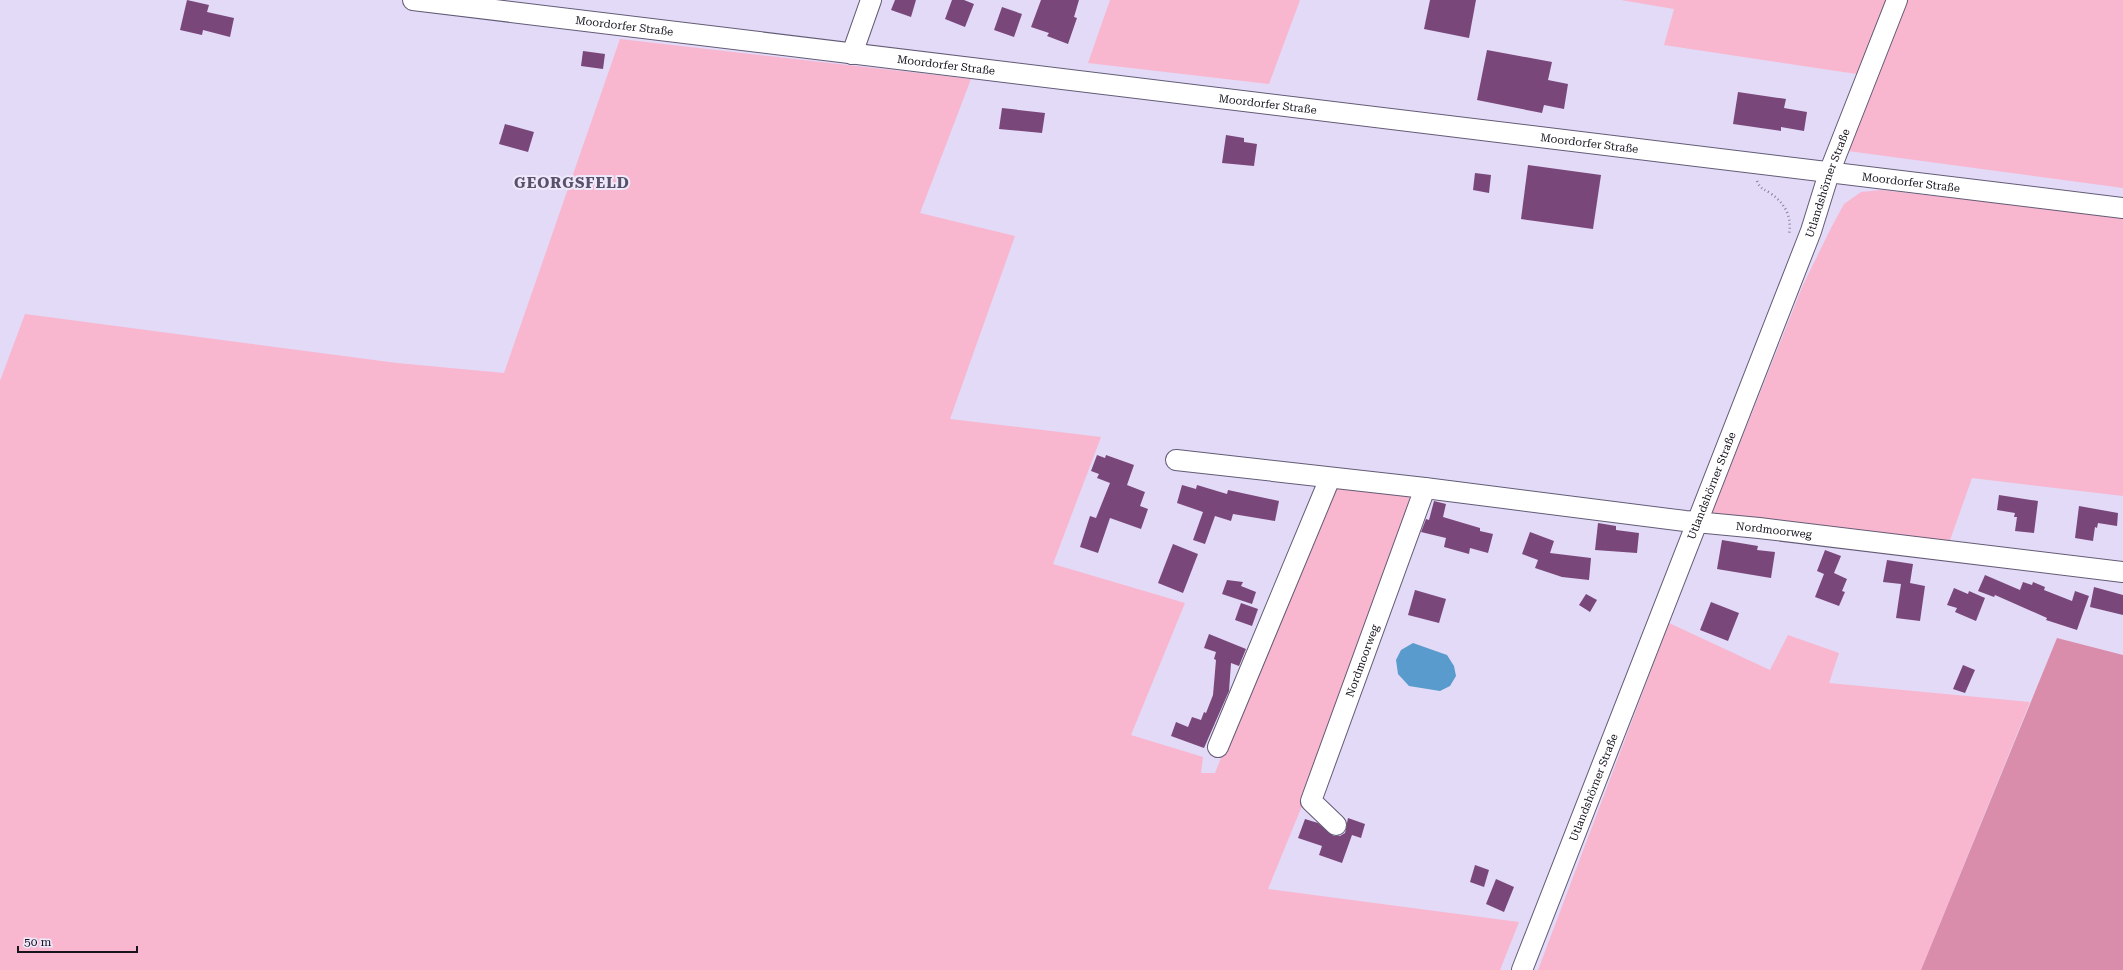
<svg xmlns="http://www.w3.org/2000/svg" width="2123" height="970" font-family="'Roboto Serif',serif">
  <style>
    .green { fill: #f9b6cf }
    .forest { fill: #da8dab }
    .water { fill: #5a9bcd }
    .building { fill: #7a477a }
    .lines { fill: none; stroke-linecap: round; stroke-linejoin: round }
    .minor-casing { stroke: #635b75; stroke-width: 22 }
    .path { stroke: #898398; stroke-width: 2.5; stroke-dasharray: 1 3; stroke-linecap: butt }
    .minor { stroke: #fff; stroke-width: 20 }
    .labels { text-anchor: middle; dominant-baseline: central; stroke-width: 4; stroke-linejoin: round; paint-order: stroke }
    .street-label { font-size: 11px; fill: #17141e; stroke: #eee9fb }
    .district-label { font-size: 15px; font-weight: bold; letter-spacing: 1px; fill: #59516a; stroke: #eee9fb }
  </style>
  <rect width="100%" height="100%" fill="#e2daf7"/>
  <g class="green">
    <polygon points="1110,0 1300,0 1269,84 1088,63"/>
    <polygon points="1621,0 2123,0 2123,188 1848,151 1877,77 1664,45 1674,9"/>
    <polygon points="620,39 971,79 920,213 1015,236 950,419 1101,437 1053,564 1185,603 1131,735 1203,757 1201,773 1215,773 1330,487 1419,492 1306,796 1268,889 1519,922 1500,970 0,970 0,381 25,314 397,363 504,373"/>
    <polygon points="1881,190 2123,217 2123,496 1972,478 1949,543 1712,513 1803,285 1831,228 1844,204 1861,192"/>
    <polygon points="1669,623 1770,670 1788,635 1839,653 1829,683 2030,702 1921,970 1538,970"/>
  </g>
  <polygon class="forest" points="2057,638 2123,655 2123,970 1921,970"/>
  <polygon class="water" points="1413,643 1447,655 1454,666 1456,676 1450,686 1440,691 1409,686 1398,674 1396,660 1401,650"/>
  <g class="building">
    <polygon points="187,0 209,5 207,12 234,18 230,37 203,30 202,35 180,30"/>
    <polygon points="895,0 916,0 911,17 891,10"/>
    <polygon points="952,0 964,0 974,4 965,27 945,19"/>
    <polygon points="1041,0 1079,0 1074,17 1077,18 1068,44 1047,36 1049,33 1031,27"/>
    <polygon points="1430,0 1476,0 1469,38 1424,29"/>
    <polygon points="1002,7 1022,14 1014,37 994,30"/>
    <polygon points="1487,50 1552,62 1548,80 1568,84 1564,109 1544,105 1542,113 1477,100"/>
    <polygon points="583,51 605,54 603,69 581,66"/>
    <polygon points="1738,92 1786,99 1784,108 1807,112 1804,131 1781,127 1781,131 1733,124"/>
    <polygon points="1002,108 1045,113 1042,133 999,129"/>
    <polygon points="505,124 534,132 528,152 499,144"/>
    <polygon points="1226,135 1244,138 1244,142 1257,144 1254,166 1222,163"/>
    <polygon points="1528,165 1601,175 1593,229 1521,219"/>
    <polygon points="1475,173 1491,175 1489,193 1473,190"/>
    <polygon points="1097,455 1105,458 1106,455 1134,465 1127,485 1145,492 1140,506 1148,509 1141,529 1110,518 1098,553 1080,547 1090,516 1096,518 1110,483 1097,478 1099,474 1091,471"/>
    <polygon points="1182,485 1196,489 1197,485 1227,494 1228,490 1279,501 1275,521 1233,514 1231,521 1215,516 1205,544 1193,540 1203,512 1177,503"/>
    <polygon points="1999,495 2038,501 2034,533 2015,531 2017,517 2014,517 2015,513 1997,510"/>
    <polygon points="1434,501 1446,504 1443,517 1480,528 1480,531 1493,534 1488,553 1470,548 1469,554 1444,547 1446,538 1421,532 1426,519 1429,520"/>
    <polygon points="2079,506 2118,513 2117,526 2098,523 2097,528 2095,527 2093,541 2075,538"/>
    <polygon points="1598,523 1616,526 1616,530 1639,533 1637,553 1595,550"/>
    <polygon points="1530,532 1554,541 1550,553 1591,558 1589,580 1562,577 1535,568 1538,560 1522,554"/>
    <polygon points="1722,540 1758,546 1757,550 1775,552 1771,578 1717,569"/>
    <polygon points="1173,544 1198,554 1183,593 1158,583"/>
    <polygon points="1825,550 1841,556 1834,573 1847,579 1842,591 1845,592 1839,606 1815,597 1824,574 1817,571"/>
    <polygon points="1887,560 1913,564 1910,583 1925,586 1920,621 1896,618 1901,584 1883,582"/>
    <polygon points="1985,575 2020,590 2023,582 2032,585 2033,582 2045,587 2044,590 2072,601 2075,591 2089,596 2077,630 2046,620 2047,618 1995,595 1994,597 1978,591"/>
    <polygon points="1227,580 1243,582 1241,586 1256,592 1252,604 1222,594"/>
    <polygon points="2094,587 2123,595 2123,615 2090,607"/>
    <polygon points="1954,588 1968,594 1969,591 1985,598 1976,621 1955,612 1957,608 1947,605"/>
    <polygon points="1415,590 1446,599 1439,623 1408,615"/>
    <polygon points="1586,594 1597,600 1590,612 1579,605"/>
    <polygon points="1711,602 1739,613 1728,641 1700,630"/>
    <polygon points="1241,603 1258,609 1252,626 1235,620"/>
    <polygon points="1209,634 1246,649 1239,666 1231,663 1229,691 1204,748 1171,736 1176,722 1188,727 1192,717 1201,720 1204,712 1206,713 1213,695 1216,660 1214,659 1216,652 1204,648"/>
    <polygon points="1963,665 1975,670 1965,693 1953,689"/>
    <polygon points="1348,818 1365,824 1361,838 1352,835 1342,863 1319,855 1322,846 1298,838 1305,819 1318,823 1334,836 1340,836 1345,833"/>
    <polygon points="1475,865 1489,870 1484,887 1470,882"/>
    <polygon points="1496,879 1514,887 1504,912 1486,904"/>
  </g>
  <g class="lines">
    <g class="minor-casing">
      <g id="minor">
        <path id="s1" d="M413 0 2123 208"/>
        <polyline points="852,54 871,0"/>
        <path id="s2" d="M1176 460 1425 488 1685 521 1759 528 2123 572"/>
        <polyline points="1218,747 1330,478"/>
        <path id="s3" d="M1336 825 1311 801 1425 488"/>
        <path id="s4" d="M1522 970 1811 231 1829 173 1897 0"/>
      </g>
    </g>
    <path class="path" d="M1757 181C1760 189 1764 189 1770 193 1786 204 1792 217 1789 235"/>
    <use href="#minor" class="minor"/>
  </g>
  <g class="labels">
    <g class="street-label">
      <text stroke="none"><textPath href="#s1" startOffset="213">Moordorfer Straße</textPath></text>
      <text stroke="none"><textPath href="#s1" startOffset="537">Moordorfer Straße</textPath></text>
      <text stroke="none"><textPath href="#s1" startOffset="861">Moordorfer Straße</textPath></text>
      <text stroke="none"><textPath href="#s1" startOffset="1185">Moordorfer Straße</textPath></text>
      <text stroke="none"><textPath href="#s4" startOffset="844">Utlandshörner Straße</textPath></text>
      <text stroke="none"><textPath href="#s1" startOffset="1509">Moordorfer Straße</textPath></text>
      <text stroke="none"><textPath href="#s4" startOffset="520">Utlandshörner Straße</textPath></text>
      <text stroke="none"><textPath href="#s2" startOffset="602">Nordmoorweg</textPath></text>
      <text stroke="none"><textPath href="#s3" startOffset="184">Nordmoorweg</textPath></text>
      <text stroke="none"><textPath href="#s4" startOffset="196">Utlandshörner Straße</textPath></text>
    </g>
    <g class="district-label">
      <text x="572" y="183">GEORGSFELD</text>
    </g>
  </g>
  <path d="M18 946v6h119v-6" fill="none" stroke="#17141e" stroke-width="2"/>
  <text x="24" y="946" font-size="12" fill="#17141e" stroke="#eee9fb" stroke-width="3" paint-order="stroke">50 m</text>
</svg>
